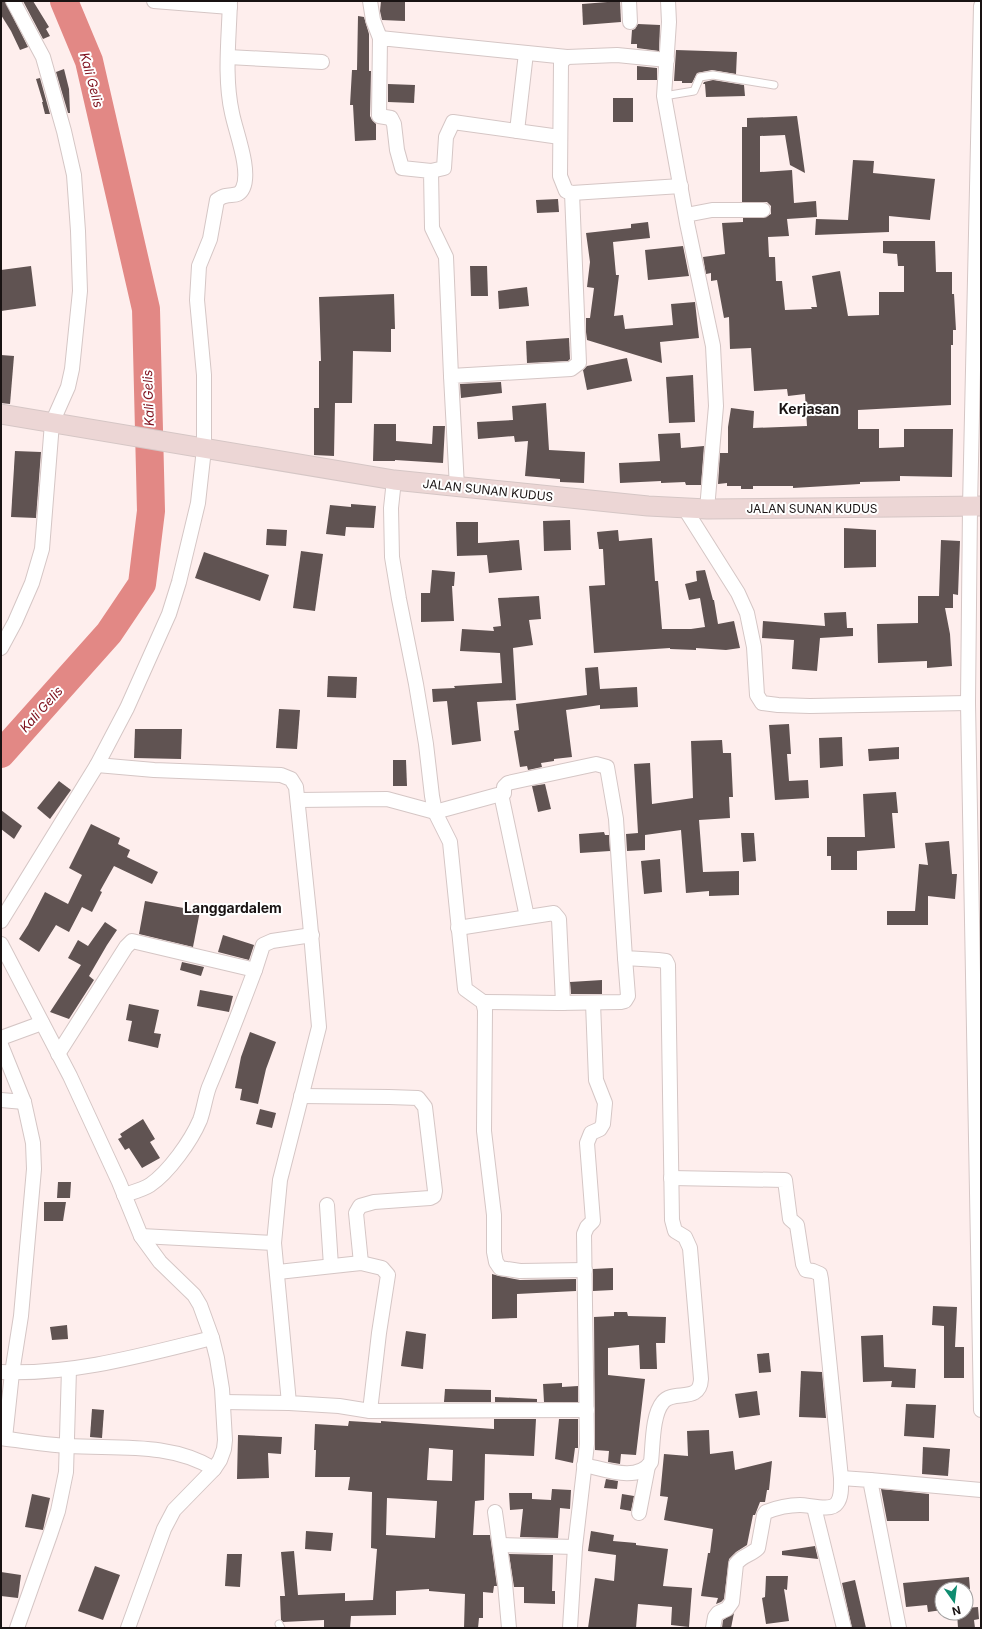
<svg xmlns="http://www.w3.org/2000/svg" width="982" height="1629" font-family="Inter,sans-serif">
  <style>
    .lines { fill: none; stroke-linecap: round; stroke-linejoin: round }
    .river { stroke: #e28885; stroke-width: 28 }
    .building { fill: #605352; fill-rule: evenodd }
    .lane-casing { stroke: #d5c6c5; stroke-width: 9 }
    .street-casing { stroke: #d5c6c5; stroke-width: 16 }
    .secondary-casing { stroke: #d5c6c5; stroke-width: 21 }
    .lane { stroke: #fff; stroke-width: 7 }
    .street { stroke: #fff; stroke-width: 14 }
    .secondary { stroke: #ecd6d5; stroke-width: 19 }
    .labels { text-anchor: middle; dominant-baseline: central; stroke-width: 4; stroke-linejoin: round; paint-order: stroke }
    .street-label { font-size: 12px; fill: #191313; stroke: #fff }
    .water-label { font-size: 13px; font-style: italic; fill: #811521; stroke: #fff }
    .quarter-label { font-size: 14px; font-weight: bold; fill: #191313; stroke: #fff }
  </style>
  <rect width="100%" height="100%" fill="#feeeed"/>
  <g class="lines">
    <polyline class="river" points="1,754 109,633 142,584 151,511 146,309 89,61 64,1"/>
  </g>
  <g class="building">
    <polygon points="1,1 5,1 28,47 20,50 11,31 1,15"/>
    <polygon points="23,1 33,1 49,27 46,29 50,36 43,39"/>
    <polygon points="381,1 405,1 405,21 382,20 380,11"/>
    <polygon points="620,1 621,22 583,25 582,4"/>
    <polygon points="358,16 364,17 369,34 369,71 371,71 370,116 372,120 376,124 376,140 355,141 353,105 350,105 352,70 357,70"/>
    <polygon points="638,24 660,25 659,51 637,48 637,44 631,44 632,30 635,29"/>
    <polygon points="676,50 737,52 736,74 712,70 697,73 692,83 682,83 682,81 674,81"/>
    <polygon points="637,66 657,68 657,80 637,80"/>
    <polygon points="64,69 69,89 70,113 68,113 56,72"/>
    <polygon points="40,78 50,114 45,114 42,102 43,102 36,79"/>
    <polygon points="713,80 744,85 745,96 706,97 705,84 703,84 704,82"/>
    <polygon points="388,84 415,85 414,103 388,102"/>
    <rect x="613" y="98" width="20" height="24"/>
    <polygon points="797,116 805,173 790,165 785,135 760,136 760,172 792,170 794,203 816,201 817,217 787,219 789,236 768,237 769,257 775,257 776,281 782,281 785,310 812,309 811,307 817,307 812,276 840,271 848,316 879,315 879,292 904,292 904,266 898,266 897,254 883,253 883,241 935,241 936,272 952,272 952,294 954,294 956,330 953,330 953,345 951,345 951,405 858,410 858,429 879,429 879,448 904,447 904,429 953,429 952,477 900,476 900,481 860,482 860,484 793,488 793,486 753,486 753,489 741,489 741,486 727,486 727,483 718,484 720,453 728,453 728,427 731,408 754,411 753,428 807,426 805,394 788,396 787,389 754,391 751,348 730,349 729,317 724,318 717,280 711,281 711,273 706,274 703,257 725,254 722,223 743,222 743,218 763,218 771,214 771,206 767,202 742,202 742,127 747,127 747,118"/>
    <polygon points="853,160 874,161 873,173 935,179 930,220 889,216 889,232 815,235 816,219 848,220"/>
    <polygon points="558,199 559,212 537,213 536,200"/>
    <polygon points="648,222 650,238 613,242 616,275 619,275 614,316 623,315 625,329 673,325 671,304 695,302 699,338 660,342 662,363 587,340 586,332 586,318 590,318 594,288 587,287 590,262 586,233 631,228 631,224"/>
    <polygon points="683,246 689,276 648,280 645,250"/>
    <polygon points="31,266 36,306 1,311 1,270"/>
    <polygon points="470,266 487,266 488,296 471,296"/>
    <polygon points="527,287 529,306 499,309 498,291"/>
    <polygon points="394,294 395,329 391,329 391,352 353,351 352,403 335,403 334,456 314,455 314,408 319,408 319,361 321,361 319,297"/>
    <polygon points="569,338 570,359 568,361 527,363 526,341"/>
    <polygon points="1,355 14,356 10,404 1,403"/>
    <polygon points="627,358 632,381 587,390 583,370 587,366"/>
    <polygon points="693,375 695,422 669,423 666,377"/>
    <polygon points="501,382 502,393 461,398 460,384"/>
    <polygon points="546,403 549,450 585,452 584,483 560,482 560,479 525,476 528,441 515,442 514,436 478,439 477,422 513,420 512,406"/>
    <polygon points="374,424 396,424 396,441 432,444 433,426 445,426 443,463 395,460 395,461 373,461"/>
    <polygon points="680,433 681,448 704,446 701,485 686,485 685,482 661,483 661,481 620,483 619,463 660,461 658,434"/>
    <polygon points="15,451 41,452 36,518 11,517"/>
    <polygon points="351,504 376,506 374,528 346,527 345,536 326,534 330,505 351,507"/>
    <polygon points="570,520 571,550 544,551 543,521"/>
    <polygon points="456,522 478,522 478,543 519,540 522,570 489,573 487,555 457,556"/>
    <polygon points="844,528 876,530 876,567 844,568"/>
    <polygon points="267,529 287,530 286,546 266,545"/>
    <polygon points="618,530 619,541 652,538 655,581 658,581 662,629 691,629 705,627 700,598 689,600 685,584 697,581 696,571 705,570 713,600 714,600 718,624 734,621 740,648 726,650 696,648 696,650 670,649 670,648 594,653 589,586 605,585 603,549 599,549 597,532"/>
    <polygon points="941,540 960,541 958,595 953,594 953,608 945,608 950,634 952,666 927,668 927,661 878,663 877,624 918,623 918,596 939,596"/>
    <polygon points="301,551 323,554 315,611 293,608"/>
    <polygon points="204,552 269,575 260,601 195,578"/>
    <polygon points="432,570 455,572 454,586 452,586 454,621 421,622 421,593 430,593"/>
    <polygon points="539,596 541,619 529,620 533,645 513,648 516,700 477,702 481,741 452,745 447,701 433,702 432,689 455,688 454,686 502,683 500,653 460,651 462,629 494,631 493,627 501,626 498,598"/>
    <polygon points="846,612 847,628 853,628 853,636 820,638 817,671 792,669 794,640 762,638 763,621 825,626 824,613"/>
    <polygon points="598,667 600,689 637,687 638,707 600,709 600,705 566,710 572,757 554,759 554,761 541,763 542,767 528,770 527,766 520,767 514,731 519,730 516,704 587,695 585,668"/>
    <polygon points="328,676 357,677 356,698 327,697"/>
    <polygon points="279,709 300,710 297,749 276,748"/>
    <polygon points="789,724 791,754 787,754 789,781 808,780 809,798 775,800 769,725"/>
    <polygon points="135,729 182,729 181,759 134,758"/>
    <polygon points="842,737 843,766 820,768 819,738"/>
    <polygon points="722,740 723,753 731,753 733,797 729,797 730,818 699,820 703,872 739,871 739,895 709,896 709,891 686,893 681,830 645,835 645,850 627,851 626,834 638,833 634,764 650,763 652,804 693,798 691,741"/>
    <polygon points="899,747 899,759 869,761 868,749"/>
    <polygon points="393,760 406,760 407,786 393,786"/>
    <polygon points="59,781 71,790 50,819 37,808"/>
    <polygon points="545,784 551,809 538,812 532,786"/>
    <polygon points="896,792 898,813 892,813 895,848 857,851 857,870 831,870 831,856 827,856 827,837 865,837 863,794"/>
    <polygon points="1,810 22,826 14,839 1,829"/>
    <polygon points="91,824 120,838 118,844 130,850 127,857 158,872 152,884 114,866 100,891 102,892 92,912 82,907 69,932 56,925 39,952 19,939 28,925 45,892 68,904 82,875 69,868"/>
    <polygon points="604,832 605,835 609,835 610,851 580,853 579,834"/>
    <polygon points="741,833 754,833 756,861 743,862"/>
    <polygon points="949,841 952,874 957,874 955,899 928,896 928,925 887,925 887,911 915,911 919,864 928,865 925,843"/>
    <polygon points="660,859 662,892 644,894 641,861"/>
    <polygon points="145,901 200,911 193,947 139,934"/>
    <polygon points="105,922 117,930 107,945 89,976 94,980 69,1019 50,1012 81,965 68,958 78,940 88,946"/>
    <polygon points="223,935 254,945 249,960 218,952"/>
    <polygon points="182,962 204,967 201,976 180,970"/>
    <polygon points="602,980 602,994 571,994 570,982"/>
    <polygon points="200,990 233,996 229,1012 197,1006"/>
    <polygon points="129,1004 159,1010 154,1033 161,1034 158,1048 128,1041 132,1021 126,1020"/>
    <polygon points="250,1032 276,1042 266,1069 258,1104 240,1100 242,1089 235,1088 241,1057"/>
    <polygon points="260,1109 276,1113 272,1128 256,1124"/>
    <polygon points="143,1119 155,1139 150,1142 160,1158 142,1168 129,1148 125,1150 118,1139 122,1137 120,1134"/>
    <polygon points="58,1182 71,1182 70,1198 57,1198"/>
    <polygon points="44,1202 66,1202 63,1221 44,1221"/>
    <polygon points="613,1268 613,1290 593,1291 593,1269"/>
    <polygon points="492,1274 499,1276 520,1280 576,1279 576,1291 517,1294 517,1318 492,1319"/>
    <polygon points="933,1306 957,1307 955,1347 964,1347 964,1378 944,1378 944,1326 932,1325"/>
    <polygon points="614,1312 627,1312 628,1316 666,1317 665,1343 656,1343 657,1369 640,1369 639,1345 608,1348 608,1375 645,1379 636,1455 621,1454 620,1464 608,1462 609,1451 595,1450 594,1317 614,1316"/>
    <polygon points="67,1325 68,1339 52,1340 50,1327"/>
    <polygon points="406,1331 426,1334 423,1369 401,1366"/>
    <polygon points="883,1335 884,1367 916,1369 915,1388 891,1387 892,1381 863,1382 861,1336"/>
    <polygon points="769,1353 771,1372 759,1373 757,1354"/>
    <polygon points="801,1371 822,1372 826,1418 799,1417"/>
    <polygon points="562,1383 562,1387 578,1386 578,1402 544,1402 543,1384"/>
    <polygon points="445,1389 491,1390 491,1402 444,1402"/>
    <polygon points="757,1391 760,1415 739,1418 735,1394"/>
    <polygon points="495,1397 537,1399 537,1402 495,1402"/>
    <polygon points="906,1404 936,1405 934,1438 904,1436"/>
    <polygon points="92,1409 104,1410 102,1438 90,1437"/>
    <path d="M494 1419H536L534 1456 485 1454 484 1500 475 1501 473 1535H490L497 1586H494L493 1593 483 1592V1618H479L478 1628H464L465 1594 429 1591V1589L396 1591V1615L351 1616 350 1628H324V1620L283 1622 281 1620 280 1596H285L281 1552 294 1551 298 1595 345 1593V1601L373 1600 377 1549 371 1548 372 1492 348 1490 350 1477H315L316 1450H314L315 1424 348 1426 349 1421 381 1423V1421L494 1429ZM429 1448 453 1450 452 1481 427 1480ZM387 1498 437 1501 435 1538 386 1535Z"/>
    <polygon points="559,1419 578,1419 578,1448 575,1448 573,1463 555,1459"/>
    <polygon points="709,1430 710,1454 733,1451 735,1470 772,1461 769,1490 767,1490 765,1502 760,1502 755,1515 753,1515 747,1545 736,1552 729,1559 724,1599 721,1602 716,1604 718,1598 701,1596 708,1553 710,1553 713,1529 664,1520 668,1497 660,1496 664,1454 688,1456 687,1431"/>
    <polygon points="238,1435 282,1437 281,1454 268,1453 269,1478 237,1479"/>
    <polygon points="923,1447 950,1449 948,1476 922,1474"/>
    <polygon points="606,1479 618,1481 617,1489 604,1488"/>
    <polygon points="552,1489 571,1490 570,1509 560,1508 558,1538 520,1537 523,1509 510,1510 509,1493 532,1493 532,1499 551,1500"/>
    <polygon points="881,1489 929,1494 929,1521 887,1521"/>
    <polygon points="32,1494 50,1498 43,1530 25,1527"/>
    <polygon points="622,1494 634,1496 631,1511 620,1509"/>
    <polygon points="306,1531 333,1533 331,1551 305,1549"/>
    <polygon points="591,1531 614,1535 613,1541 636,1543 636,1545 668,1549 663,1586 692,1588 689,1627 671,1625 672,1607 638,1604 636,1628 588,1628 595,1578 614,1581 616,1555 588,1551"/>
    <polygon points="815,1546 818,1559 782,1555 782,1551"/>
    <polygon points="227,1554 242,1554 240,1587 225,1586"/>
    <polygon points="509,1554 553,1555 552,1591 555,1591 555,1604 524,1603 524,1587 514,1587"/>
    <polygon points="95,1566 120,1575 103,1620 78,1611"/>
    <polygon points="1,1572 21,1575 18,1598 1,1596"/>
    <polygon points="766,1576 788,1576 787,1590 784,1589 789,1621 766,1624 762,1598 765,1597"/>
    <polygon points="969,1577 970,1589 942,1589 942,1610 928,1612 927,1605 906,1607 903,1583"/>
    <polygon points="855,1580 866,1628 852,1628 842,1583"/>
    <polygon points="978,1607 979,1619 974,1620 975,1628 958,1628 957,1613 966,1613 966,1608"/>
    <polygon points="734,1613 731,1628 722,1628 723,1620"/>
  </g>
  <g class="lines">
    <g class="lane-casing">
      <g id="lane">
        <polyline points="664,96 694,91 700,77 713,75 774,85"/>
        <polyline points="279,1624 281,1628"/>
      </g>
    </g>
    <g class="street-casing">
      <g id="street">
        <polyline points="154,1 230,7"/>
        <polyline points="370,1 373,20 380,38"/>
        <polyline points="629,1 630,22"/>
        <polyline points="668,1 669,22 664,96 687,223 713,346 716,406 707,509"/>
        <polyline points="981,6 970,507 968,703 981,1410"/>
        <polyline points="228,57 322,62"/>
        <polyline points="667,60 617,55 567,57 561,62 560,176 566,191 572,193 681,186"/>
        <polyline points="517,131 526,53"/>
        <polyline points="431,171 444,168 446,137 453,122 560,137"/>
        <polyline points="686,215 712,210 763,210"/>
        <polyline points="451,376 446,257 432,228 431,171 402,168 397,150 394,124 391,118 379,116 380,38 567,57"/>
        <polyline points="394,480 391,508 392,557 399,599 416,684 426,744 432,796 435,812 450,842 465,989 483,1002 485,1010 484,1131 494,1215 494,1252 496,1262 500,1268 520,1271 585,1270"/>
        <polyline points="457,487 451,376 571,369 579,363 572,193"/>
        <polyline points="685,509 738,593 747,613 754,647 757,695 762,703 778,705 810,706 968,703"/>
        <polyline points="1,648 15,622 32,583 42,549 52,423 68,387 72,369 80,291 78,231 74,175 64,131 43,57 13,1"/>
        <polyline points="97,765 154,770 281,775 291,779 296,787 310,922 319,1027 280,1180 274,1243"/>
        <polyline points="501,794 527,917"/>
        <path d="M298 800 387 799 435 812 501 794 504 793V787L508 783 596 764 607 767 616 819 625 958 658 960 666 961 668 965 672 1220 675 1231 685 1237 690 1248 701 1379C700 1404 673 1389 663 1402 652 1415 653 1445 651 1462 638 1483 604 1469 584 1465"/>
        <path d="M1 921 97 765 127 708 169 614 179 582 198 503 204 449V375L197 300 199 266 210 239 217 200C219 199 223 196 225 196 233 194 239 197 243 188 251 170 236 133 232 113 224 77 229 38 230 1"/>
        <polyline points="458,928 554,913 559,919 563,1003"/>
        <polyline points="1,944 70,1076 119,1182 141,1236 160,1262 194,1295 200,1305 212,1338 217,1358 222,1389 225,1440 224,1449 220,1460 214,1469 174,1510 164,1529 128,1628"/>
        <polyline points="483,1002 558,1003 621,1002 625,1001 628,996 625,958"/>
        <polyline points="1,1038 42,1023"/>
        <polyline points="1,1045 24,1102 33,1143 34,1169 21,1316 12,1373 5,1438"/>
        <polyline points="58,1054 126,947 132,941 255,970 263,945 272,941 312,935"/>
        <polyline points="301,1096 389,1097 418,1098 425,1107 435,1191 434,1196 430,1198 374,1202 360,1206 356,1213 361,1263"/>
        <polyline points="1,1100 24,1102"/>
        <path d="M671 1178 785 1180 790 1219 797 1225 803 1264 806 1270 813 1271 820 1274 821 1279 841 1478C841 1485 842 1497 837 1503 831 1512 810 1505 800 1505 789 1505 776 1508 766 1512L764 1515 758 1548C751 1555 741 1556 736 1564L732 1602 727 1609 718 1613 715 1617 713 1628"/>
        <path d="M124 1195C133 1192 142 1190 150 1185 169 1172 191 1141 200 1120 204 1109 205 1098 209 1087 225 1049 240 1010 255 970"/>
        <polyline points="327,1205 331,1266"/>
        <polyline points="141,1236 274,1243 289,1403 339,1406 370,1411 587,1410"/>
        <polyline points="278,1272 361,1263 382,1268 388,1275 379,1333 370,1411"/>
        <path d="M1 1372C73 1375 143 1355 212 1338"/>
        <polyline points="223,1402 289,1403"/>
        <path d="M1 1438C23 1441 46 1445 68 1446 117 1449 171 1442 214 1469"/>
        <polyline points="841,1478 870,1480 899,1628"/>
        <polyline points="870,1480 981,1490"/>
        <polyline points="814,1507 844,1628"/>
        <polyline points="495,1512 505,1583 509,1628"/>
        <polyline points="639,1513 648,1466"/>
        <polyline points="500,1545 575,1547"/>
        <polyline points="17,1628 50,1535 58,1511 66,1472 69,1369"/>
        <polyline points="570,1628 575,1547 587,1444 584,1234 587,1227 593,1221 587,1143 591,1133 600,1129 603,1124 605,1103 596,1080 593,1003"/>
      </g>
    </g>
    <g class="secondary-casing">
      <polyline id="secondary" points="1,414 394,480 648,506 707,509 981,506"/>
    </g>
    <use href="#lane" class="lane"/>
    <use href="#street" class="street"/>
    <use href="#secondary" class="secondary"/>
  </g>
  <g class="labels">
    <g class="street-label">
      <text transform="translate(488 490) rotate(6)">JALAN SUNAN KUDUS</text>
      <text x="812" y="508">JALAN SUNAN KUDUS</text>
    </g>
    <g class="water-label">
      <text transform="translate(92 80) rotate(75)">Kali Gelis</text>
      <text transform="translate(148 398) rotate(-92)">Kali Gelis</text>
      <text transform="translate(41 709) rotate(-48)">Kali Gelis</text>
    </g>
    <g class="quarter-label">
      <text x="809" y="408">Kerjasan</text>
      <text x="233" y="907">Langgardalem</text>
    </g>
  </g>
  <rect width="982" height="1629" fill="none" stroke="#191313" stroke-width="4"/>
  <g transform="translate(954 1601) rotate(166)"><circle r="19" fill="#ffffff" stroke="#a3a1a1"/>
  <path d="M0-3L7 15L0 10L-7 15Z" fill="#0e8c70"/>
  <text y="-6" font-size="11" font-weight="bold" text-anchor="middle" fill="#191313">N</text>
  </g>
</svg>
